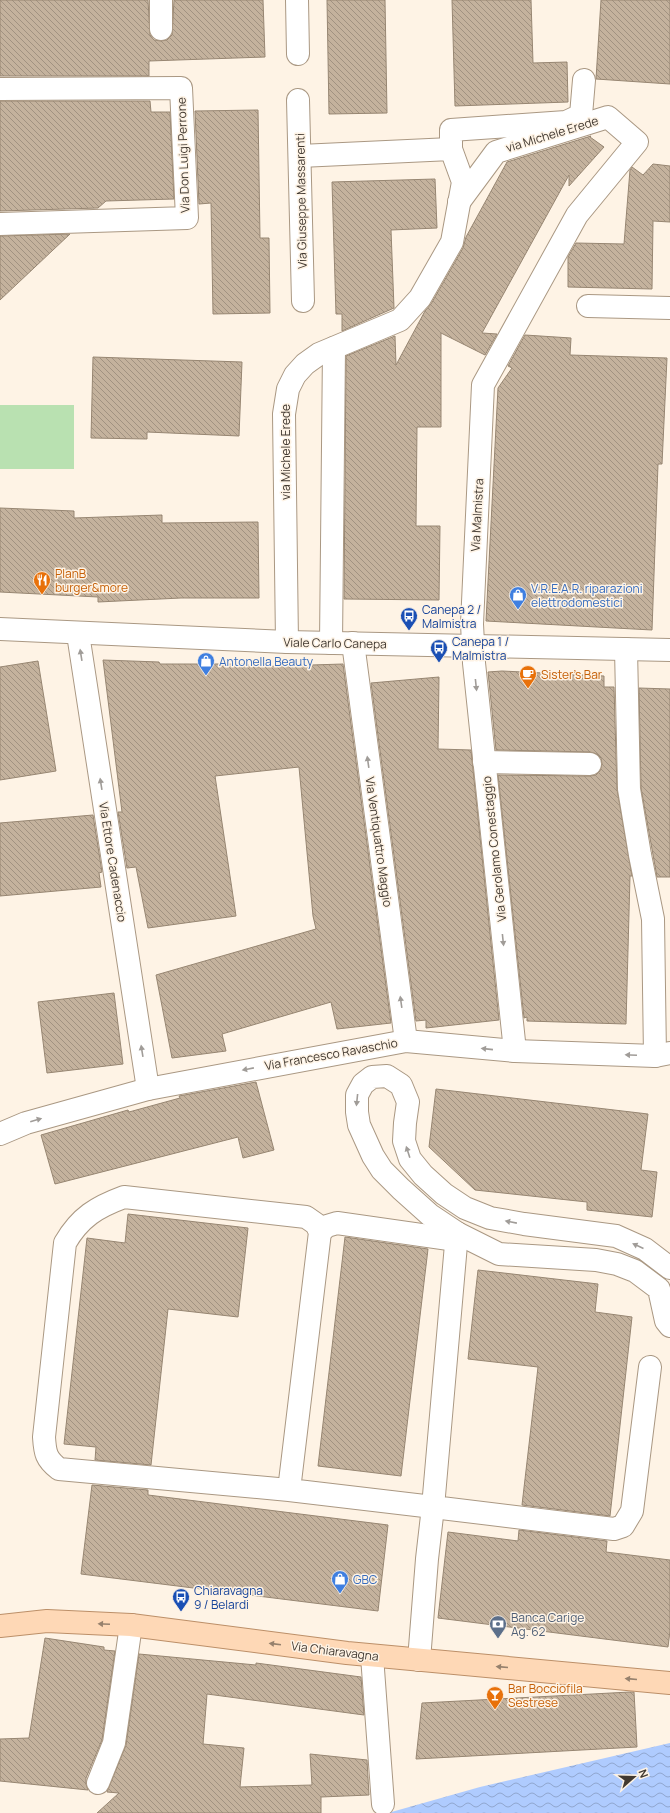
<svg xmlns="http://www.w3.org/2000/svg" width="670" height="1813" font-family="Manrope,sans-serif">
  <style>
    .pitch { fill: #b9e1b1 }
    .water { fill: url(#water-waves) }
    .building { fill: url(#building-back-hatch); stroke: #978672 }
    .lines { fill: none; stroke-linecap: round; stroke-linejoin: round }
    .minor-casing { stroke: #aa9883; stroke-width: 24 }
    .major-casing { stroke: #bc8f68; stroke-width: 24 }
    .minor { stroke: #fff; stroke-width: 22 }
    .major { stroke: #fed8b6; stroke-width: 22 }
    .oneway { fill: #a09c98 }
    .oneway2 { fill: #96816d }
    .labels { text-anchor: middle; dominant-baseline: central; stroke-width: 3; stroke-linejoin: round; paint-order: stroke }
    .street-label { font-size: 12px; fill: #413931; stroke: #fef3e5 }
    .food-label { font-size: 12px; fill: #c56008; stroke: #fef3e5; text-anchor: start }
    .shop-label { font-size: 12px; fill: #366cbe; stroke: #fef3e5; text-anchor: start }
    .transit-label { font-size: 12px; fill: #164399; stroke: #fef3e5; text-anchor: start }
    .service-label { font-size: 12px; fill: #4e5e75; stroke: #fef3e5; text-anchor: start }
  </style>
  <defs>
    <pattern id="water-waves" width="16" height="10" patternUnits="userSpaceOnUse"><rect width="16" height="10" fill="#afcbfe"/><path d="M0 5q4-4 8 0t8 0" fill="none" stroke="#90a6ce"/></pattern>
    <pattern id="building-back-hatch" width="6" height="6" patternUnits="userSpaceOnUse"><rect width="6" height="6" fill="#c4b29d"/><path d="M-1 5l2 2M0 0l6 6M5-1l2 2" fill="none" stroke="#a19281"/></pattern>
  </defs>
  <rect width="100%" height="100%" fill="#fef3e5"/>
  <rect class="pitch" x="0" y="405" width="74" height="64"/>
  <polygon class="water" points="670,1743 670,1813 388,1813 480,1787"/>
  <g class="building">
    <polygon points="0,0 148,0 150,35 154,40 161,41 167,40 172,35 174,0 263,0 265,57 149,61 149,76 0,76"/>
    <polygon points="327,0 385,0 387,113 329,114"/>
    <polygon points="452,0 531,0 533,63 567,62 568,102 455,106"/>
    <polygon points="601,0 670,0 670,84 596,79"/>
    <polygon points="0,101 150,101 151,112 170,112 174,199 106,201 98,208 0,211"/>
    <polygon points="258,110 260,238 269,238 270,313 213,314 211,203 199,204 195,111"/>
    <polygon points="591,136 590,137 604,147 569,186 569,175 482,333 497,334 485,355 441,333 441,427 417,427 416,526 440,526 439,600 344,599 346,356 395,336 396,365 425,311 431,304 463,248 466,237 507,162"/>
    <polygon points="653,164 670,166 670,222 653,221 652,289 568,287 568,257 576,243 624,244 630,170 632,167 643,175"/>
    <polygon points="435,179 437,228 391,230 394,308 342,331 342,314 336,314 332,182"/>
    <polygon points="70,234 0,300 0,236"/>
    <polygon points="525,335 571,338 570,355 667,358 662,464 658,464 652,630 486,621 498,388 512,368 508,366"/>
    <polygon points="93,357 242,362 239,436 147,432 147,439 91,438"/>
    <polygon points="0,508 74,511 74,518 162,515 162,523 258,522 259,598 181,598 98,602 98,597 0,592"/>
    <polygon points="103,660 159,662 160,664 248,664 249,667 343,664 391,1023 337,1029 331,1002 222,1034 226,1051 172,1058 156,975 316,929 313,916 299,767 215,776 236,916 148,928 136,867 127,868 118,812 122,812"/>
    <polygon points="38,661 56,771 0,780 0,667"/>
    <polygon points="502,671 604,676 604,687 614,687 617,789 632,876 630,876 626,1024 527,1021 527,1017 524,1018 498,775 590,776 596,775 600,771 602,764 601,758 597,754 590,752 496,750 488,672"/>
    <polygon points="439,677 438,749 471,750 499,1020 426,1028 426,1020 416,1021 371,683"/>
    <polygon points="639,688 670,689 670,877 657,877 641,788"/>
    <polygon points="93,815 102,872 99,873 101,887 0,896 0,823"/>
    <polygon points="114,993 123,1064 47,1073 38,1002"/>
    <polygon points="256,1082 274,1150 243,1158 238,1137 55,1184 41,1135 128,1110 129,1112 180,1098 179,1096"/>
    <polygon points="436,1089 648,1114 641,1170 657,1172 652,1217 587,1210 587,1202 475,1190 429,1147"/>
    <polygon points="128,1214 248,1228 238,1317 168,1309 151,1465 95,1460 96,1447 64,1444 87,1238 125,1243"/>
    <polygon points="345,1237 428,1249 401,1476 318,1466"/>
    <polygon points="478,1270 598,1284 595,1312 632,1317 610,1516 522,1505 538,1367 468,1359"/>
    <polygon points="92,1485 148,1490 148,1495 388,1525 378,1611 81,1574"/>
    <polygon points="519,1530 607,1541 606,1552 670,1560 670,1631 668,1647 438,1618 448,1532 518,1541"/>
    <polygon points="45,1638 104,1647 104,1650 115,1651 102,1740 86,1778 86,1784 88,1790 0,1781 0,1739 29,1738"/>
    <polygon points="139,1654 256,1665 256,1663 361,1677 364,1715 207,1694 203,1744 244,1748 240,1787 312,1785 310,1754 367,1760 369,1795 321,1797 321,1813 97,1813 119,1793 107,1792 126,1745"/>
    <polygon points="630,1692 634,1692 637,1747 416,1759 422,1703"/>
  </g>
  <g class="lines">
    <g class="minor-casing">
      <g id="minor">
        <polyline points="297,0 298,54"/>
        <polyline points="161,29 161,0"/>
        <polyline points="0,89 181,88 187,218 0,224"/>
        <polyline points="298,100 303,301"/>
        <polyline points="451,149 451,130 566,122 581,115 584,80"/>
        <polyline points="459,202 496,152 608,117 637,142 577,215 483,385 472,624 474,663 515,1051"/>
        <polyline points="588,306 670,308"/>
        <polyline points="0,629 287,642 670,650"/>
        <polyline points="78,634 148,1089"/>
        <polyline points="287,642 284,414 288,389 295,375 305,364 319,354 400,320 420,298 452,242 463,182 451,149 300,156"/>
        <polyline points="331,643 334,348"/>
        <polyline points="353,643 406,1041"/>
        <polyline points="626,649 629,789 640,855 653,919 655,1056"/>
        <polyline points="484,762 590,764"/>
        <polyline points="0,1134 26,1123 148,1089 406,1041 515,1051 655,1056 670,1053"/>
        <polyline points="320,1232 327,1226 337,1223 456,1240"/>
        <polyline points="457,1233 433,1507 614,1529 623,1526 632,1511 650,1367"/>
        <polyline points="670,1268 645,1249 616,1236 524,1224 490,1218 465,1208 444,1194 423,1175 410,1159 404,1141 405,1123 408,1102 401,1085 387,1076 372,1077 363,1084 357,1095 357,1112 359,1125 373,1156 382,1170 401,1189 430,1215 457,1233 499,1254 596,1260 617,1264 635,1271 659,1289 666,1321 670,1326"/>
        <path d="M289 1490 59 1469C46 1459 45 1453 44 1437L65 1243C80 1217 97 1207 124 1197L306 1217 316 1224 320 1232 289 1490 433 1507 427 1559 419 1660"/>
        <polyline points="372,1656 383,1804"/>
        <polyline points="98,1783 114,1743 131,1625"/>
      </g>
    </g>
    <g class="major-casing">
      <polyline id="major" points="0,1626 47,1621 131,1625 347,1653 670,1683"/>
    </g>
    <use href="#minor" class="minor"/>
    <use href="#major" class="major"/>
  </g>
  <defs><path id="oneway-solid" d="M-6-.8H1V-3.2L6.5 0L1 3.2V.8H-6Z"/></defs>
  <g class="oneway">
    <use href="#oneway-solid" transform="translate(81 655) rotate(-99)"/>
    <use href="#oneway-solid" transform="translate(476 685) rotate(84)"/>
    <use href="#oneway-solid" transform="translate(368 762) rotate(-98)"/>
    <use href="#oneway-solid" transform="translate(101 784) rotate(-99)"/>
    <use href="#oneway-solid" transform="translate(503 940) rotate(84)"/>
    <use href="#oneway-solid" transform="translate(401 1002) rotate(-98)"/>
    <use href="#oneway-solid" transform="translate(487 1049) rotate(-174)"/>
    <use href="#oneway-solid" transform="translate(142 1051) rotate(-99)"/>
    <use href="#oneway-solid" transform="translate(631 1055) rotate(-178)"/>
    <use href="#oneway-solid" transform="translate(248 1069) rotate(169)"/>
    <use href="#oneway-solid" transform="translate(357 1100) rotate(96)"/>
    <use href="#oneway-solid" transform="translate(36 1120) rotate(-16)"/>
    <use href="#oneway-solid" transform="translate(408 1152) rotate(-108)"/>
    <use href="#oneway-solid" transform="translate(511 1222) rotate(-169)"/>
    <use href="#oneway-solid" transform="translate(638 1246) rotate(-156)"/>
  </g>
  <g class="oneway2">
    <use href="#oneway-solid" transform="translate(104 1624) rotate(-177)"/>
    <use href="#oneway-solid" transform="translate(275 1644) rotate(-173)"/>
    <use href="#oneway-solid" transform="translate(502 1667) rotate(-175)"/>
    <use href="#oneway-solid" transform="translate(631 1679) rotate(-175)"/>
  </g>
  <defs>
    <g id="restaurant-pin" transform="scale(0.9)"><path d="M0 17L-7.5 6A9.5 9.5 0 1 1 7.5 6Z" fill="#e8710a" stroke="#fef3e5"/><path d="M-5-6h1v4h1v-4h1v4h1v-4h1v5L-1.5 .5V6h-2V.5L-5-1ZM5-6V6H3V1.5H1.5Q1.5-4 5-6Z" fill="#fff"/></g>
    <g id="shop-pin" transform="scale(0.9)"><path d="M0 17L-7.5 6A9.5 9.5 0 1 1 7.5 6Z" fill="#3f7fe0" stroke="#fef3e5"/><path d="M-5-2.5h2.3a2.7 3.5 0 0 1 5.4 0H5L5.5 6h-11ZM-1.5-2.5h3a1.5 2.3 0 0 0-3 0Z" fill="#fff"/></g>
    <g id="bus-pin" transform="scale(0.9)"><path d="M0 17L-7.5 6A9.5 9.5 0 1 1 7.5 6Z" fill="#1a4fb4" stroke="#fef3e5"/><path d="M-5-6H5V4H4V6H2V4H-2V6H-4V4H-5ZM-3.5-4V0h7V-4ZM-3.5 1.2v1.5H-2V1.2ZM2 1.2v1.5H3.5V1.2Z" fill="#fff"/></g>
    <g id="cafe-pin" transform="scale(0.9)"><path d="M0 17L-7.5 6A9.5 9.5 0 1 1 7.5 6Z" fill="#e8710a" stroke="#fef3e5"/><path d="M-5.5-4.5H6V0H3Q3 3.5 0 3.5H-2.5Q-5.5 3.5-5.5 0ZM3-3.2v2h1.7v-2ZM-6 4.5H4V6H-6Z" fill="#fff"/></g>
    <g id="bank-pin" transform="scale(0.9)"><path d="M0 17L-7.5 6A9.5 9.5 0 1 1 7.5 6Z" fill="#5c6f8a" stroke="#fef3e5"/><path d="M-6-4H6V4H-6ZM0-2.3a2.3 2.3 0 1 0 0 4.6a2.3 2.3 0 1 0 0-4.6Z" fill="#fff"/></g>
    <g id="bar-pin" transform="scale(0.9)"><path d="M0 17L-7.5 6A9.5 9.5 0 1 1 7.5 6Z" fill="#e8710a" stroke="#fef3e5"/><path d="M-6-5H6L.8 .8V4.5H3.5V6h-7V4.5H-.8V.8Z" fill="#fff"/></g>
  </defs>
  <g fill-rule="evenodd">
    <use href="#restaurant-pin" x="42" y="580"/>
    <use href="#shop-pin" x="518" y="595"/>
    <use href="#bus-pin" x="409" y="616"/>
    <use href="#bus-pin" x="439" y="648"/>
    <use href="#shop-pin" x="206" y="661"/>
    <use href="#cafe-pin" x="528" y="674"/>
    <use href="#shop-pin" x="340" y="1579"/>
    <use href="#bus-pin" x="181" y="1597"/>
    <use href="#bank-pin" x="498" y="1624"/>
    <use href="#bar-pin" x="495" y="1695"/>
  </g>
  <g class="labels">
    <g class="street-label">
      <text transform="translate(552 134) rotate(-17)">via Michele Erede</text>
      <text transform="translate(183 155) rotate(-92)">Via Don Luigi Perrone</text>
      <text transform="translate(301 201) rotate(-91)">Via Giuseppe Massarenti</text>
      <text transform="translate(285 452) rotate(-90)">via Michele Erede</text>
      <text transform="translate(477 515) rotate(-87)">Via Malmistra</text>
      <text transform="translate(335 643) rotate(1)">Viale Carlo Canepa</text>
      <text transform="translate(379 842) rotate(82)">Via Ventiquattro Maggio</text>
      <text transform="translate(494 849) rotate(-96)">Via Gerolamo Conestaggio</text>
      <text transform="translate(113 862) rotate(81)">Via Ettore Cadenaccio</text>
      <text transform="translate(331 1054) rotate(-10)">Via Francesco Ravaschio</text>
      <text transform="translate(335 1651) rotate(7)">Via Chiaravagna</text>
    </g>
    <g class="food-label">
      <text x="55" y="573">PlanB<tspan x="55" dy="14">burger&amp;more</tspan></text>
      <text x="541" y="674">Sister's Bar</text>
      <text x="508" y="1688">Bar Bocciofila<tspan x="508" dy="14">Sestrese</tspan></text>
    </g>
    <g class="shop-label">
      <text x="531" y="588">V.R.E.A.R. riparazioni<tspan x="531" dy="14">elettrodomestici</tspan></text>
      <text x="219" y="661">Antonella Beauty</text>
      <text x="353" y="1579">GBC</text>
    </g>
    <g class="transit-label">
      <text x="422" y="609">Canepa 2 /<tspan x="422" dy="14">Malmistra</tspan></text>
      <text x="452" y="641">Canepa 1 /<tspan x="452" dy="14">Malmistra</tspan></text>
      <text x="194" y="1590">Chiaravagna<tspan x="194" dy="14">9 / Belardi</tspan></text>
    </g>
    <g class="service-label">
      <text x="511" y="1617">Banca Carige<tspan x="511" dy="14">Ag. 62</tspan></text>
    </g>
  </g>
  <g transform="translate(634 1777) rotate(70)" stroke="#fef3e5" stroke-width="3" paint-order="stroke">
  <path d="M0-3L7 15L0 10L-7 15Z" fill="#413931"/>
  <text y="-6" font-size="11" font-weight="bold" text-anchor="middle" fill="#413931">N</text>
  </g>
</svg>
